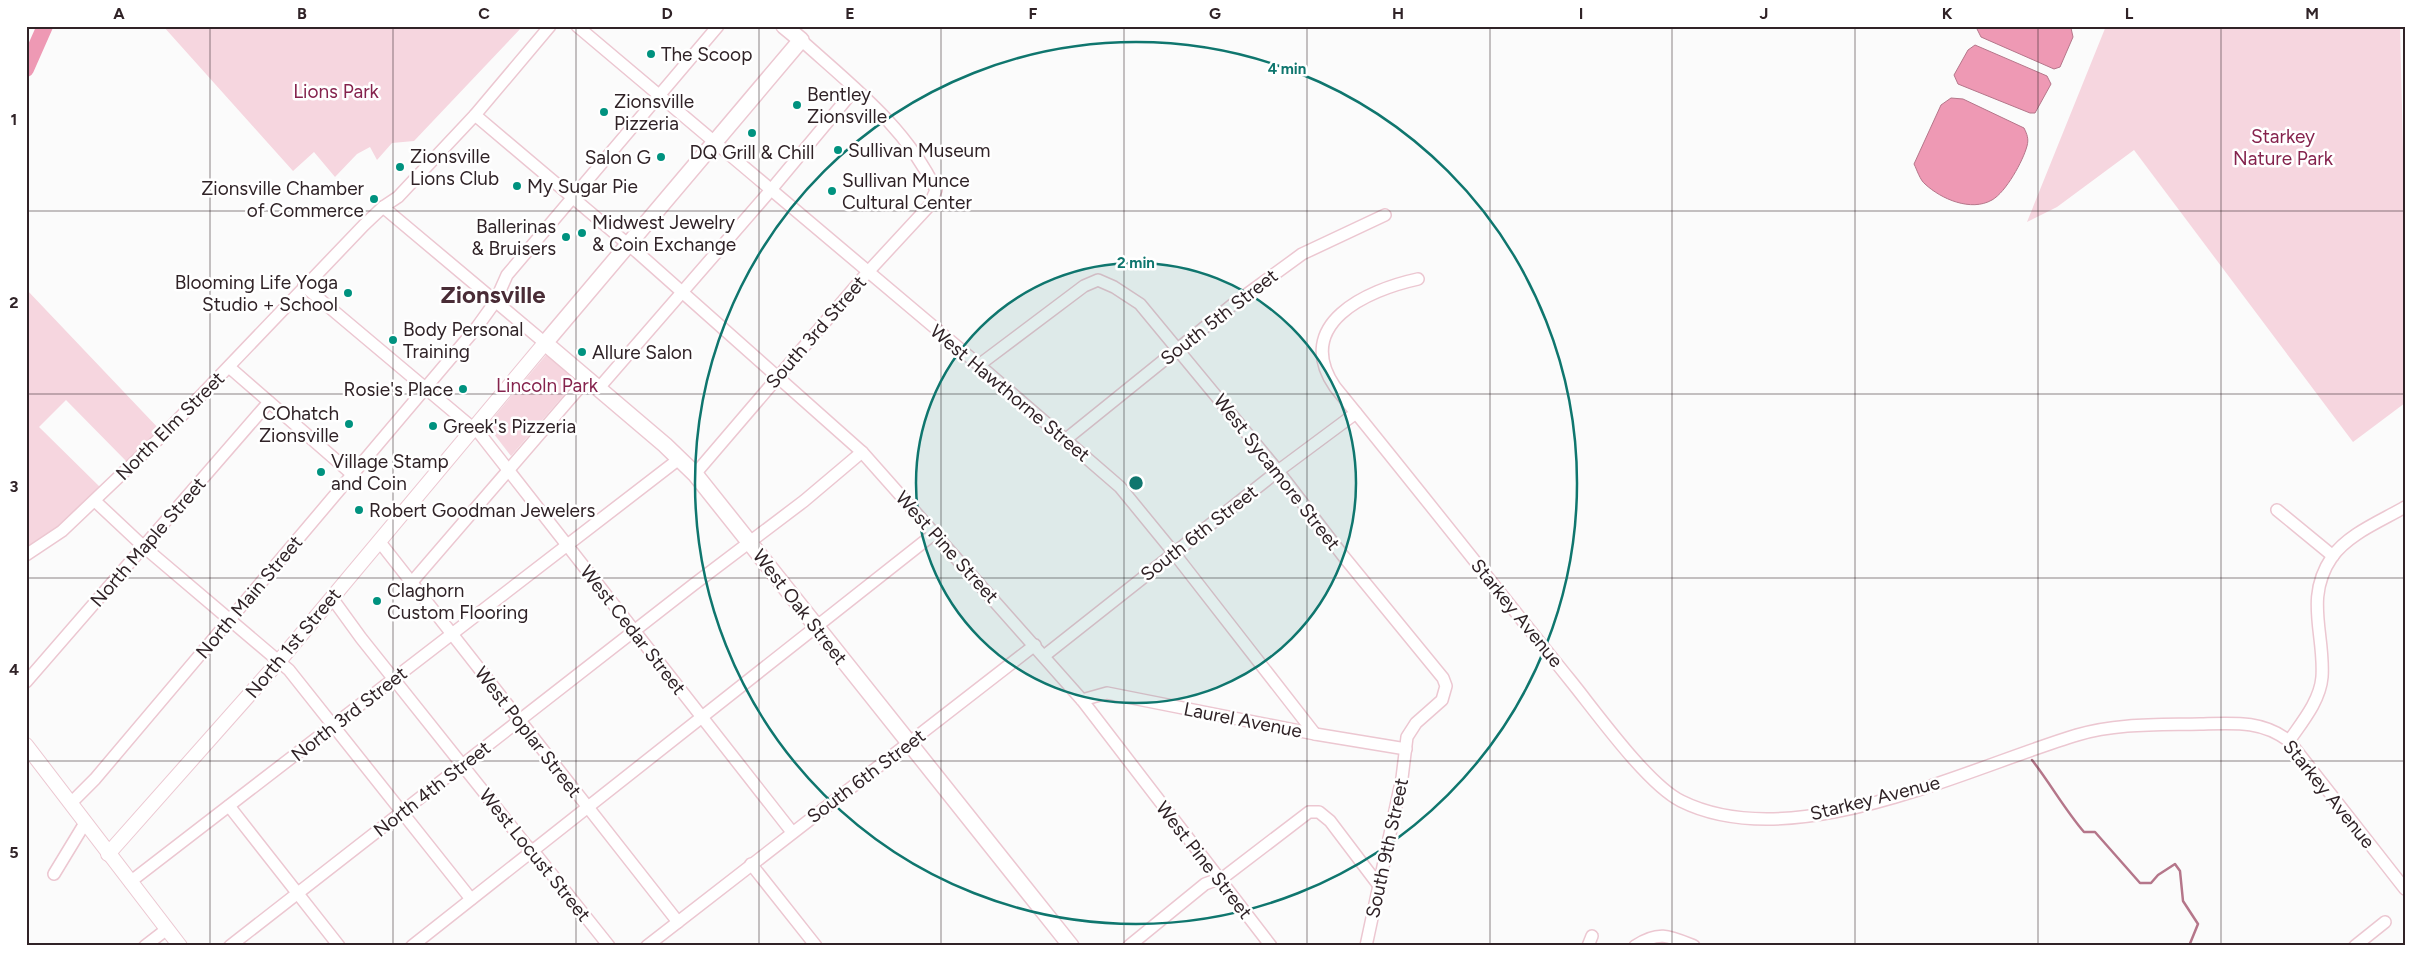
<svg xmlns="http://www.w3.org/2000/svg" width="2431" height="972" font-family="Figtree,sans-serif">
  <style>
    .green { fill: #f6d6df }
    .water { fill: #ee99b4; stroke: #b5768a }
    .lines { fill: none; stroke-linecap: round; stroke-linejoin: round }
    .stream { stroke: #b5768a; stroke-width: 2.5 }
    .river { stroke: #ee99b4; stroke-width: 16 }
    .minor-casing { stroke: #ecc7d1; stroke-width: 14 }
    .tertiary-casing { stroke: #ecc7d1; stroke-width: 16 }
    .secondary-casing { stroke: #ecc7d1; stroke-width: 18 }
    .minor { stroke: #fff; stroke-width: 11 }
    .tertiary { stroke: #fff; stroke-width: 14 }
    .secondary { stroke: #fff; stroke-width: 15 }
    .grid { fill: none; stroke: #302327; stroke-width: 1; stroke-opacity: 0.55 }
    .ring { fill: none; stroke: #0f766e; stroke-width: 2.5 }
    .poi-dot { fill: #00927f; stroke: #fff; stroke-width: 2 }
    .labels { text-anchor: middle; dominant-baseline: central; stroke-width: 5; stroke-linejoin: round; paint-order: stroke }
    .poi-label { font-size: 19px; fill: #302327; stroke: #fff; text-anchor: start }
    .park-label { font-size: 19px; fill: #85234d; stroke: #fff }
    .street-label { font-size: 19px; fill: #302327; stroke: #fff }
    .district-label { font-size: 24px; font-weight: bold; fill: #492c36; stroke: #fff }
    .centre { fill: #0f766e; stroke: #fff; stroke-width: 2.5 }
    .ring-label { font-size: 15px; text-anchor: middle; font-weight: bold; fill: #0f766e; stroke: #fff; stroke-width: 5; stroke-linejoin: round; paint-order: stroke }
    .neatline { fill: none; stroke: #302327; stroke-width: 2 }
    .grid-label { font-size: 16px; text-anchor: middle; font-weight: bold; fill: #302327 }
  </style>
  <rect width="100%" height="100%" fill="#fbfbfb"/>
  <g class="green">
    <polygon points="163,26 523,26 414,141 392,143 377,160 370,147 357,154 335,177 314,152 293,171"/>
    <polygon points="2106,26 2400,26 2405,232 2405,403 2353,442 2134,150 2057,207 2027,222"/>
    <polygon points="26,289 161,431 129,464 66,400 39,427 103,490 63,526 26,550"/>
    <polygon points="546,355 577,380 511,456 487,425"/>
  </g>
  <g class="water">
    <polygon points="1978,26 2066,26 2071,28 2073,37 2060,67 2054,69 1981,37 1977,29"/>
    <polygon points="1975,45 2047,76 2051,84 2035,113 2030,113 1958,84 1954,75 1968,50"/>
    <path d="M1951 98 1963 99 2024 128C2027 134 2029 139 2027 146 2023 161 2006 192 1992 200 1971 212 1941 199 1925 184 1920 180 1917 170 1914 164L1941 105Z"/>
  </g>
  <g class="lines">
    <path class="stream" d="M2032 760C2050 783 2065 810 2084 832H2095L2140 883H2151L2158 875 2175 864 2180 871 2183 901 2198 924 2189 946"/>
    <polyline class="river" points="26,69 45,26"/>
    <g class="minor-casing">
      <g id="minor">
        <polyline points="577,26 979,365 1120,487 1174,553 1315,734"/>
        <polyline points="475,115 637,252 862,452 1082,700 1271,946"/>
        <polyline points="383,207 545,343"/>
        <path d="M1418 279C1367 290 1292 324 1335 387 1414 484 1492 583 1570 680 1596 712 1647 784 1681 801 1793 857 1967 768 2077 735 2117 723 2159 725 2200 724 2233 723 2262 720 2289 741L2405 889"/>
        <polyline points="304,286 480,434 792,832"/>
        <polyline points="979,365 1084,286 1098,280 1114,287 1140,304 1278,471 1344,557 1443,678 1446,686 1442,700 1416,723 1407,737 1402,778 1366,946"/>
        <polyline points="229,367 352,474"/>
        <polyline points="598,389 770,191 855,89"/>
        <polyline points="1065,440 1231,306 1302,254 1385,215"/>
        <path d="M695 474 867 273 929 206 936 190C906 127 852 86 801 40"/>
        <polyline points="95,501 144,547 289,670 471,899"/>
        <polyline points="2277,510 2333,556"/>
        <polyline points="379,541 678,922"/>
        <polyline points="26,555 62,531 167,431 364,225 383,207 398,197 475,115 550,26"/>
        <polyline points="412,582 587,379"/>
        <polyline points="332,598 361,638 526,845 538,857 609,946"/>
        <polyline points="1044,656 1278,471 1356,413"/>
        <polyline points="26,682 269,402"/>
        <polyline points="1082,700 1107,693 1315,734 1406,749"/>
        <path d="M2289 741C2302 722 2320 701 2322 677 2325 634 2304 598 2332 557 2348 534 2381 521 2405 507"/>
        <polyline points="71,803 95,779 477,327 495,302 507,275 718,26"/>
        <polyline points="229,806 339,946"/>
        <polyline points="751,864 816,946"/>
        <polyline points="54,874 85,823"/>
        <polyline points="130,882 679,459"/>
        <polyline points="145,946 167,929"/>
        <polyline points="230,946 693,585 804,501 862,452"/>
        <polyline points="412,946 935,533"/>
        <polyline points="647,946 1035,645"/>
        <polyline points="1129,946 1205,884 1224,877 1309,812 1319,812 1330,821 1380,887"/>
        <polyline points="1588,946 1592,936"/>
        <path d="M1635 946C1659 930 1670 936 1694 946"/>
        <polyline points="2355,946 2385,922"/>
      </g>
    </g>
    <g class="tertiary-casing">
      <g id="tertiary">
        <polyline points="26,745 180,946"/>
        <polyline points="108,854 280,660 545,343"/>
      </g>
    </g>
    <g class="secondary-casing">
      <polyline id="secondary" points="784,26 801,40 545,343 665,445 695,474 1071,946"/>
    </g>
    <use href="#minor" class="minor"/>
    <use href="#tertiary" class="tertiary"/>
    <use href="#secondary" class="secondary"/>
  </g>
  <path class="grid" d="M210 26V946M393 26V946M576 26V946M759 26V946M941 26V946M1124 26V946M1307 26V946M1490 26V946M1672 26V946M1855 26V946M2038 26V946M2221 26V946M26 211H2405M26 394H2405M26 578H2405M26 761H2405"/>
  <circle cx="1136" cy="483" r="220" fill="#0f766e" fill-opacity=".12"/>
  <g class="ring">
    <circle cx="1136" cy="483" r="220"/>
    <circle cx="1136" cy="483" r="441"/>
  </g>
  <g class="poi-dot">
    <circle cx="651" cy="54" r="5"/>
    <circle cx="797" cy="105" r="5"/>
    <circle cx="604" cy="112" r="5"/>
    <circle cx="752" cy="133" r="5"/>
    <circle cx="838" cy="150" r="5"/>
    <circle cx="661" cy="157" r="5"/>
    <circle cx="400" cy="167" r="5"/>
    <circle cx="517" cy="186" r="5"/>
    <circle cx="832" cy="191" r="5"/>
    <circle cx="374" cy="199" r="5"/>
    <circle cx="582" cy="233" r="5"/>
    <circle cx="566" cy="237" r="5"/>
    <circle cx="348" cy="293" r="5"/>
    <circle cx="393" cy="340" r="5"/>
    <circle cx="582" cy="352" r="5"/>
    <circle cx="463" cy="389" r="5"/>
    <circle cx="349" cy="424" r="5"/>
    <circle cx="433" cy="426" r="5"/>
    <circle cx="321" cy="472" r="5"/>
    <circle cx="359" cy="510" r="5"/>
    <circle cx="377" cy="601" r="5"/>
  </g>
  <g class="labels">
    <g class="poi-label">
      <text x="661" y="54">The Scoop</text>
      <text x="807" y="94">Bentley<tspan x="807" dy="22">Zionsville</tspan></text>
      <text x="614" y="101">Zionsville<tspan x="614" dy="22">Pizzeria</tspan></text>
      <text x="848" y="150">Sullivan Museum</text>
      <text x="752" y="152" text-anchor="middle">DQ Grill &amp; Chill</text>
      <text x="410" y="156">Zionsville<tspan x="410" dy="22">Lions Club</tspan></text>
      <text x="651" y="157" text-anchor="end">Salon G</text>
      <text x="842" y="180">Sullivan Munce<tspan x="842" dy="22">Cultural Center</tspan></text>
      <text x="527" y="186">My Sugar Pie</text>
      <text x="364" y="188" text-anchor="end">Zionsville Chamber<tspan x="364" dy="22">of Commerce</tspan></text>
      <text x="592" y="222">Midwest Jewelry<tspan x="592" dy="22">&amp; Coin Exchange</tspan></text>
      <text x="556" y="226" text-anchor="end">Ballerinas<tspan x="556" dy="22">&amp; Bruisers</tspan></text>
      <text x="338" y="282" text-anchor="end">Blooming Life Yoga<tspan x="338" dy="22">Studio + School</tspan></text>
      <text x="403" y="329">Body Personal<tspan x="403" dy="22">Training</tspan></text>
      <text x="592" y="352">Allure Salon</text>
      <text x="453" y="389" text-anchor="end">Rosie's Place</text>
      <text x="339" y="413" text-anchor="end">COhatch<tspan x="339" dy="22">Zionsville</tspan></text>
      <text x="443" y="426">Greek's Pizzeria</text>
      <text x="331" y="461">Village Stamp<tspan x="331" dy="22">and Coin</tspan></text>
      <text x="369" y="510">Robert Goodman Jewelers</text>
      <text x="387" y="590">Claghorn<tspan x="387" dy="22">Custom Flooring</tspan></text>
    </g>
    <g class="park-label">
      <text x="336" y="91">Lions Park</text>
      <text x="2283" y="136">Starkey<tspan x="2283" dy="22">Nature Park</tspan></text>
      <text x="547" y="385">Lincoln Park</text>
    </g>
    <g class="street-label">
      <text transform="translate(1219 317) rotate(-38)">South 5th Street</text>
      <text transform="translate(816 332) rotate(-49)">South 3rd Street</text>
      <text transform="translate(1010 393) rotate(40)">West Hawthorne Street</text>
      <text transform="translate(170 426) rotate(-45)">North Elm Street</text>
      <text transform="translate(1277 472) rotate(52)">West Sycamore Street</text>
      <text transform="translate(1199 533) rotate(-38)">South 6th Street</text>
      <text transform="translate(148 542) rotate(-49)">North Maple Street</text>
      <text transform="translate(947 547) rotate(48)">West Pine Street</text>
      <text transform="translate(249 597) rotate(-50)">North Main Street</text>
      <text transform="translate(800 607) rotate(52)">West Oak Street</text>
      <text transform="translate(1517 613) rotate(51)">Starkey Avenue</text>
      <text transform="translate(633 630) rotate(52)">West Cedar Street</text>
      <text transform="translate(293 643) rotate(-50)">North 1st Street</text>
      <text transform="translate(349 714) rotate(-38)">North 3rd Street</text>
      <text transform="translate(1243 720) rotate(11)">Laurel Avenue</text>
      <text transform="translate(528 732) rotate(52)">West Poplar Street</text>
      <text transform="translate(866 776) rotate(-37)">South 6th Street</text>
      <text transform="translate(432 789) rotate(-38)">North 4th Street</text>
      <text transform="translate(2329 794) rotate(51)">Starkey Avenue</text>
      <text transform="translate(1875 798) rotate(-14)">Starkey Avenue</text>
      <text transform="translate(1387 848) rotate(-78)">South 9th Street</text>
      <text transform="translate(535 855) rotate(51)">West Locust Street</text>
      <text transform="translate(1204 860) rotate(52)">West Pine Street</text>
    </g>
    <g class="district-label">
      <text x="493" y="294">Zionsville</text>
    </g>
  </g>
  <circle cx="1136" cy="483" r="8" class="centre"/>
  <g class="ring-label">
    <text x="1287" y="74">4 min</text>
    <text x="1136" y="268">2 min</text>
  </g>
  <rect width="2431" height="972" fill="none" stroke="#ffffff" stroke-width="55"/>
  <rect x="28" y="28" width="2376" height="916" class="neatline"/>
  <g class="grid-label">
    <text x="119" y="19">A</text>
    <text x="302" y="19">B</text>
    <text x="484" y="19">C</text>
    <text x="667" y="19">D</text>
    <text x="850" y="19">E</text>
    <text x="1033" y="19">F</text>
    <text x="1215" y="19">G</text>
    <text x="1398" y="19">H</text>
    <text x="1581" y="19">I</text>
    <text x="1764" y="19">J</text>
    <text x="1947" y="19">K</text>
    <text x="2129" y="19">L</text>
    <text x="2312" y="19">M</text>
    <text x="14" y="125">1</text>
    <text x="14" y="308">2</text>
    <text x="14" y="492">3</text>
    <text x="14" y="675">4</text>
    <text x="14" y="858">5</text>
  </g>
</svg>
